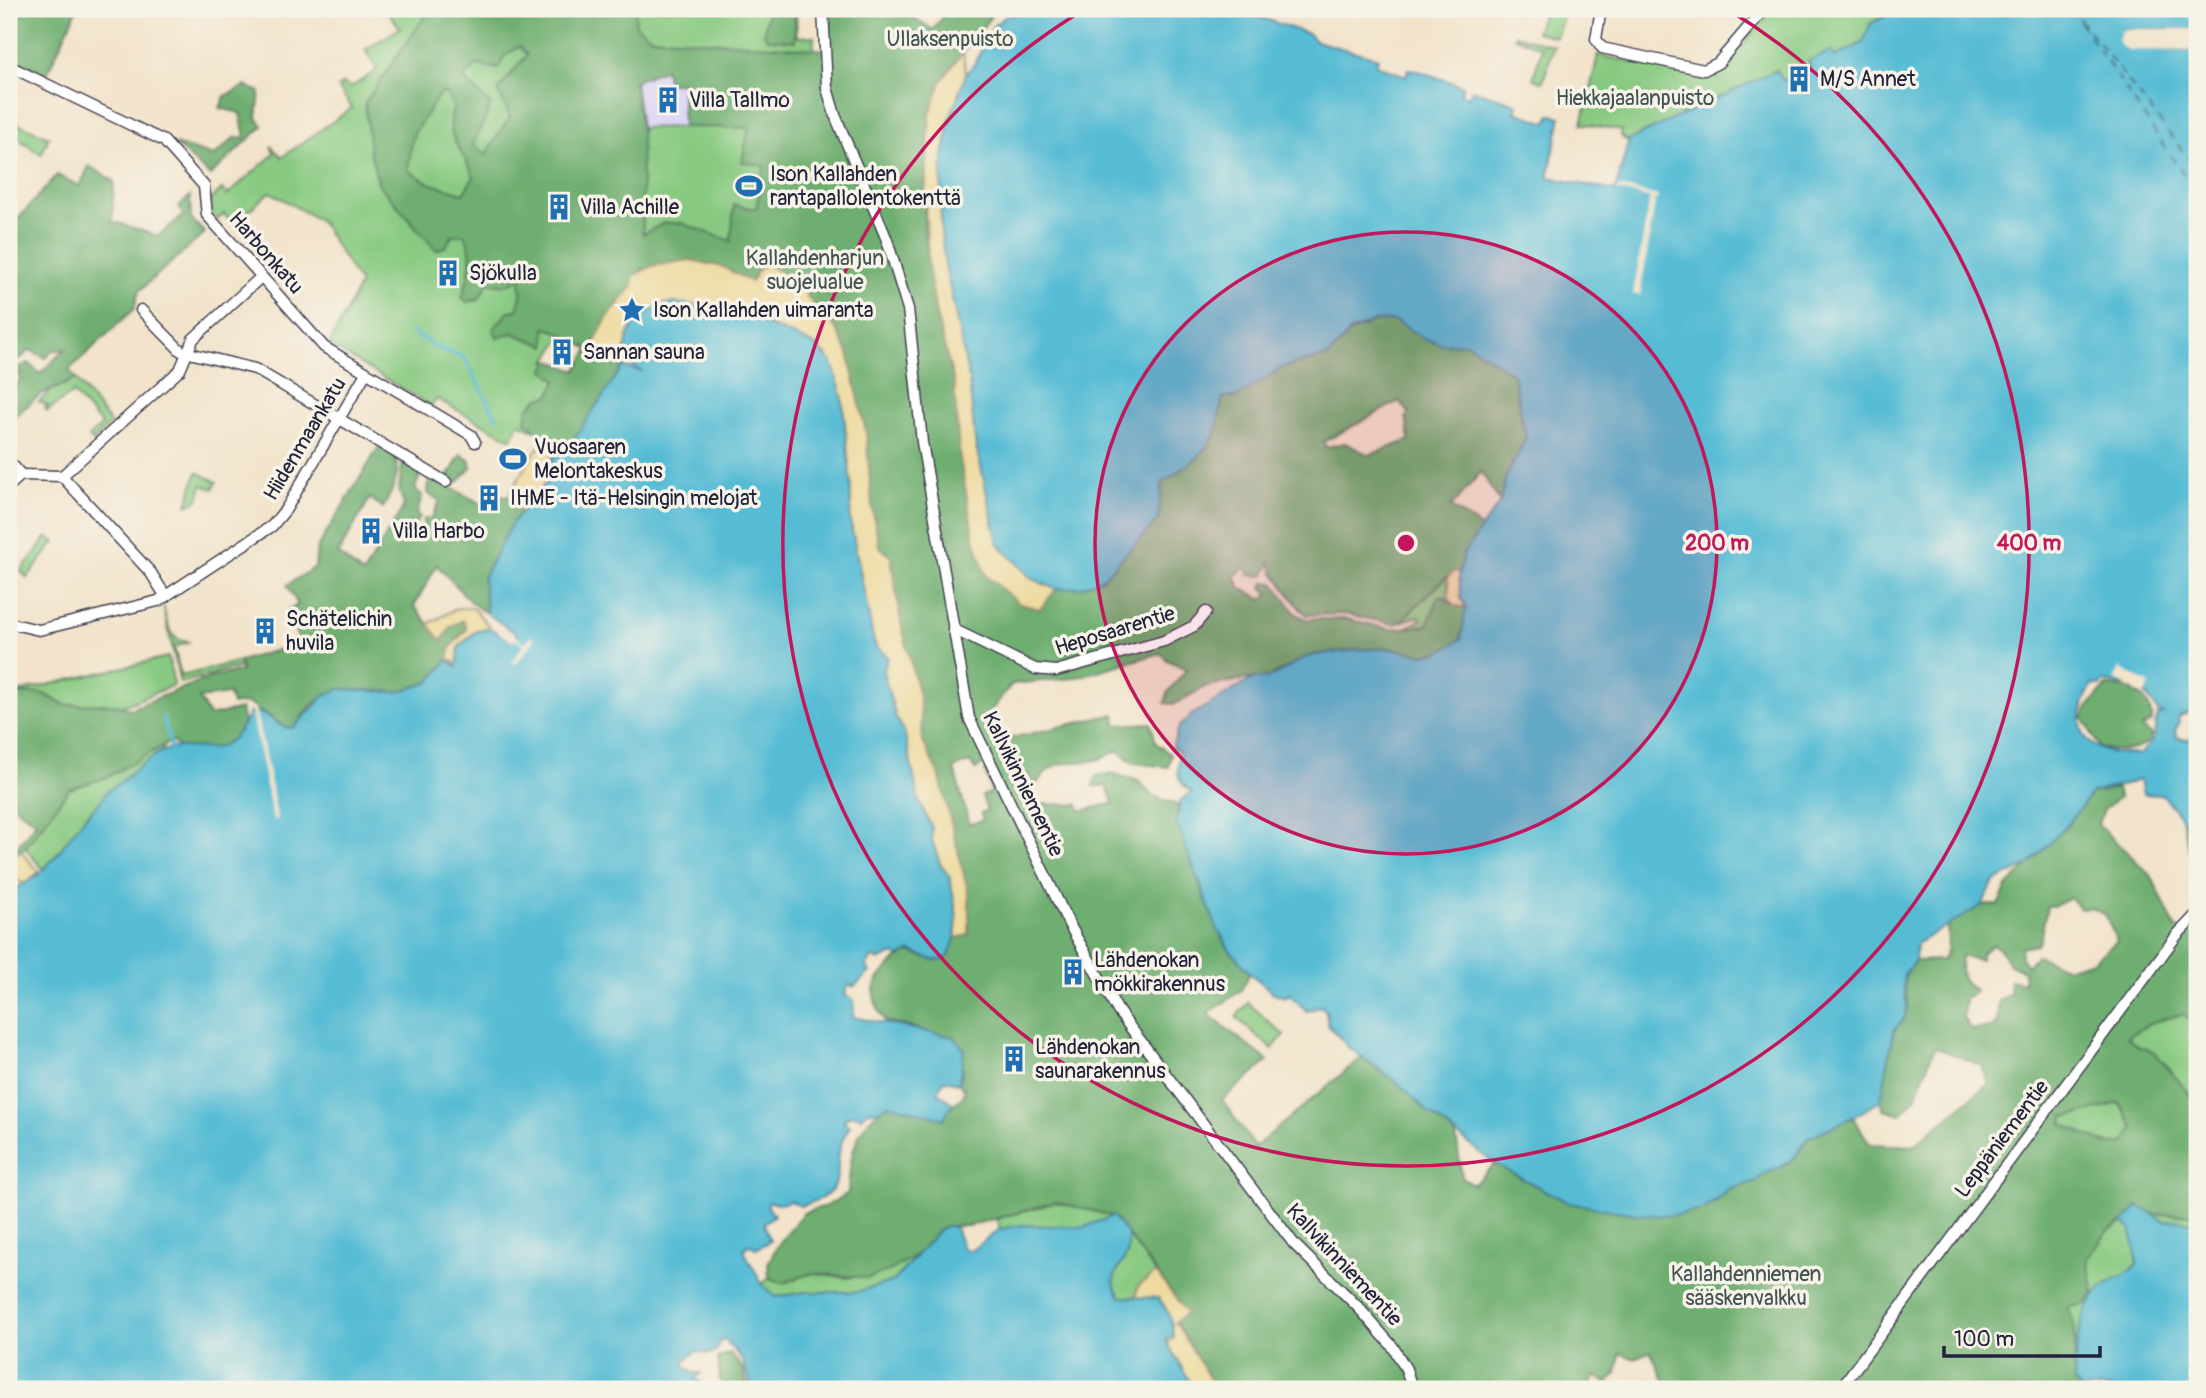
<svg xmlns="http://www.w3.org/2000/svg" width="2206" height="1398" font-family="Pangolin,sans-serif">
  <style>
    .built { fill: #ddd5f6 }
    .green { fill: #89ca82; stroke: #56765e; stroke-width: 2; fill-rule: evenodd }
    .forest { fill: #6eae70; stroke: #486856; stroke-width: 2; fill-rule: evenodd }
    .sand { fill: #eeda9e; stroke: #887e6c; stroke-width: 2 }
    .water { fill: #56bcd4; stroke: #3c6f88; stroke-width: 2; fill-rule: evenodd }
    .pier { fill: #f2e3ca }
    .lines { fill: none; stroke-linecap: round; stroke-linejoin: round }
    .stream { stroke: #56bcd4; stroke-width: 3.5 }
    .ferry { stroke: #345871; stroke-width: 2; stroke-dasharray: 9 7; stroke-linecap: butt }
    .minor-casing { stroke: #413f50; stroke-width: 13 }
    .minor { stroke: #fff; stroke-width: 10 }
    .ring { fill: none; stroke: #c2185b; stroke-width: 3.5 }
    .labels { text-anchor: middle; dominant-baseline: central; stroke-width: 7; stroke-linejoin: round; paint-order: stroke }
    .park-label { font-size: 21px; fill: #415450; stroke: #f7f3e8 }
    .poi-label { font-size: 21px; fill: #22223b; stroke: #f7f3e8; text-anchor: start }
    .street-label { font-size: 21px; fill: #22223b; stroke: #f7f3e8 }
    .centre { fill: #c2185b; stroke: #f7f3e8; stroke-width: 3.5 }
    .ring-label { font-size: 21px; text-anchor: middle; font-weight: bold; fill: #c2185b; stroke: #f7f3e8; stroke-width: 7; stroke-linejoin: round; paint-order: stroke }
  </style>
  <rect width="100%" height="100%" fill="#f7f3e8"/>
  <filter id="ink" filterUnits="userSpaceOnUse"><feTurbulence type="fractalNoise" baseFrequency=".0143" numOctaves="2"/><feDisplacementMap in="SourceGraphic" scale="14" xChannelSelector="R" yChannelSelector="G"/><feConvolveMatrix kernelMatrix="1 2 1 2 8 2 1 2 1" color-interpolation-filters="sRGB"/></filter>
  <filter id="wash" filterUnits="userSpaceOnUse"><feTurbulence type="fractalNoise" baseFrequency=".00686" numOctaves="4" result="noise"/><feDisplacementMap in="SourceGraphic" scale="28" xChannelSelector="R" yChannelSelector="G"/><feGaussianBlur stdDeviation="1.57" result="paint"/><feColorMatrix in="noise" values="0 0 0 0 0 0 0 0 0 0 0 0 0 0 0 0 0 1.4 0 .05"/><feComposite in="paint" operator="in"/></filter>
  <g filter="url(#wash)">
    <rect width="100%" height="100%" fill="#f2e3ca"/>
    <polygon class="built" points="666,69 682,82 683,127 641,128 634,81"/>
    <g class="green">
      <path d="M393 9H796L797 37 814 36 813 56 956 713 904 731 832 362 721 308 624 350 627 362 564 334 546 361 572 376 533 430 520 423 511 439 437 399 431 406 329 345 360 284 320 221 270 192 233 224 224 214 217 220 211 212 210 200 222 189 227 195 274 154 271 146 282 157 352 108 338 87 343 83 350 88 377 70 365 50 400 28 388 12ZM665 69 668 83H682L683 127 641 128 635 81Z"/>
      <polygon points="1544,9 1566,9 1556,37 1536,32"/>
      <path d="M1771 9H1901L1871 23 1863 43 1834 57 1808 61 1811 68 1783 81 1777 70 1628 142 1621 136V130L1582 124 1598 55 1693 75C1728 75 1750 33 1771 9Z"/>
      <polygon points="1515,35 1554,46 1543,82 1533,79 1542,48 1514,37"/>
      <polygon points="9,120 49,137 41,155 9,131"/>
      <polygon points="76,379 111,424 93,442 89,437 102,425 73,393 47,411 45,408 48,406 39,402 50,391"/>
      <polygon points="197,472 217,482 213,489 202,485 198,500 187,505"/>
      <polygon points="47,537 55,542 27,578 21,571"/>
      <polygon points="1448,576 1449,598 1442,596 1427,626 1405,628 1421,620 1419,616 1398,623"/>
      <path d="M163 605C167 623 168 642 190 642L174 647 181 676 240 661 242 666 180 683Z"/>
      <polygon points="168,657 174,685 121,707 65,705 42,693 9,694"/>
      <polygon points="164,744 162,752 90,812 54,861 43,869 25,848 69,789 107,777"/>
      <polygon points="1248,1003 1284,1035 1272,1049 1236,1017"/>
      <polygon points="2183,1014 2197,1023 2197,1093 2191,1096 2155,1052 2137,1046 2127,1037 2153,1022"/>
      <polygon points="2119,1102 2134,1127 2124,1143 2110,1145 2062,1125 2063,1116 2076,1115"/>
      <polygon points="1056,1202 1113,1216 1125,1230 1000,1229 996,1219"/>
      <polygon points="2139,1206 2150,1214 2197,1215 2197,1245 2081,1389 2074,1382 2068,1307 2085,1304 2087,1260 2108,1231 2123,1223"/>
      <path d="M1128 1235 1156 1273 1139 1285 1135 1297H1120C1106 1273 1121 1271 1127 1253 1128 1248 1128 1240 1128 1235Z"/>
      <polygon points="919,1253 894,1281 857,1292 806,1292 775,1297 762,1284 769,1278 783,1283 813,1273 846,1278 891,1270"/>
    </g>
    <g class="forest">
      <polygon points="22,9 77,9 46,76 9,57 9,32"/>
      <path d="M430 9H635L636 25 651 37 829 50 830 9H917L912 16 933 30 943 16 933 9H989L991 16 941 82 927 146 925 194 924 229 936 315 954 382 959 453 974 538 986 576 1039 609 1056 589 1082 587 1103 578 1158 520 1162 483 1197 458 1223 397 1283 367 1328 356 1351 332 1376 321H1395L1408 326 1423 338 1467 343 1513 374 1526 438 1506 477 1500 502 1481 472 1451 507 1482 528 1464 553 1460 572 1446 577 1400 622 1394 624 1344 614 1307 615 1300 609 1274 573 1270 563 1264 576 1250 575 1244 567 1235 576 1241 588 1263 600 1268 593 1262 587 1264 582 1274 583 1296 614 1306 619H1347L1389 629 1427 626 1438 599 1442 596 1455 606 1466 607 1461 639 1445 650 1423 656 1388 648 1312 655 1263 680 1254 678 1207 686 1175 704 1165 703 1168 692 1187 669 1167 660 1161 653 1073 678 1012 684 987 715 1003 740 1115 714 1116 725 1151 723 1156 743 1171 755 1168 767 1133 763 1118 750C1110 754 1100 760 1092 761 1066 763 1049 760 1035 787L1029 774 1015 781 1029 805C1045 802 1059 806 1077 804L1082 811 1114 803 1106 786H1093L1096 776 1111 773 1139 781 1151 795 1178 805C1172 820 1216 931 1228 948 1235 957 1244 963 1250 973L1241 990 1208 1014 1268 1061 1222 1100 1255 1147 1361 1058 1397 1082 1456 1135 1462 1177 1473 1185 1495 1164 1569 1203 1636 1214 1715 1203 1729 1189 1755 1182 1763 1174 1780 1168 1796 1157 1807 1138 1853 1117 1870 1144 1913 1146 1989 1083 1981 1065 1935 1047 1915 1098 1901 1114 1884 1109 1881 1100C1885 1081 1886 1046 1895 1030 1898 1022 1904 1019 1906 1011 1912 987 1893 988 1915 961L1943 960 1948 949 1947 925 1982 905H1998L2007 887 2068 824 2092 793 2117 788 2119 797 2104 810 2098 825 2151 875 2175 927 2185 933 2197 920V1023L2182 1014 2153 1022 2127 1037 2137 1046 2155 1052 2191 1096 2197 1093V1215L2149 1214 2139 1206 2133 1216 2108 1231 2087 1259 2094 1293 2085 1304 2068 1307 2075 1328 2074 1381 2081 1389H1658L1656 1387 1665 1382 1650 1351 1635 1359 1620 1353 1616 1373 1608 1384 1595 1376 1587 1389H1378L1377 1385 1216 1389 1175 1321 1186 1312 1119 1223 1113 1216 1056 1202 968 1226H946L919 1253 891 1270 868 1278 813 1273 783 1283 769 1278 768 1263 778 1245 803 1213 826 1206 848 1193C850 1155 854 1125 889 1104L943 1119 953 1104 962 1098 965 1090 959 1083 963 1069 919 1029 885 1021C860 984 882 976 905 951L934 960 948 956 955 938 969 935V896L940 778 923 742 919 696 901 623 891 557 879 546 872 507 866 432 848 353 835 327 807 297 801 284 759 268 751 282 690 260 642 269 592 347 621 360 623 366 568 448 554 457 548 442 526 421 528 408 539 398 549 396 557 380 544 370 549 360 576 371 589 349 556 331 545 328 546 346 512 333 498 338 493 329 509 311 517 310 521 296 520 278 507 285 488 283 478 300 467 302 462 298C468 278 476 254 465 235H453L445 247 436 250 379 185 370 152 365 103ZM519 46 527 55 498 90 510 117 485 155 473 145 491 105 464 79 477 65 498 69 504 57ZM665 69 668 83H682L683 127 749 128 742 162 764 166 756 209 734 205 731 241 681 223H664L643 234 641 128 634 81ZM445 93 454 106C443 137 462 148 474 177L463 193 429 183 408 170 413 135 439 95ZM1399 401 1409 413 1406 417 1410 440 1369 455 1345 443 1326 447 1323 442ZM970 762 975 770 987 762 991 768 985 771 992 792 982 796 987 811 981 813 983 820 969 824 954 768ZM2070 898 2080 909 2090 908 2105 914 2117 941 2093 961 2068 968 2036 956 2027 966 2021 958V948L2036 945 2040 941 2047 906H2055ZM1993 945 2001 950 2009 965 2024 971 2023 983 2011 980 2010 994 1999 1000 1997 1022 1991 1028 1971 1029 1963 1018 1965 998 1976 991C1962 981 1958 974 1961 956L1981 960V953ZM2119 1103 2134 1128 2124 1143 2110 1145 2062 1124 2064 1116 2076 1115Z"/>
      <polygon points="768,10 795,12 795,41 768,39 764,34"/>
      <polygon points="245,86 260,92 257,118 263,126 210,176 175,144 214,156 234,138 245,137 240,113 220,108 225,96"/>
      <polygon points="89,166 114,181 112,221 158,236 183,215 179,206 190,196 191,219 205,233 139,291 134,309 69,370 76,379 41,394 9,421 9,397 20,379 19,367 29,363 40,374 65,349 52,351 46,358 30,350 20,359 9,358 9,229 57,175 80,186"/>
      <path d="M379 447 395 457C401 476 392 491 383 508L370 498 338 554 363 574 404 506 399 489 403 462 421 473 415 489 422 495 417 514 420 517 416 523 411 522 405 529 413 540 423 528 424 519H431L440 501 428 494 429 477 492 509 500 495 508 496 522 514 483 578 487 614 471 602 437 565 414 606 442 640 451 626 463 620 467 628 451 647 448 660 428 683 397 692 339 689 314 703 293 728C278 729 271 711 256 711L255 706 245 703 232 705 229 694 199 698 209 716 241 709C242 714 244 720 243 725 237 745 197 758 180 748 176 746 175 743 172 741L107 777 69 789 25 848 9 861V854L11 855 36 822 13 805 9 810V694L42 693 65 705 112 704 130 709 211 677 241 671 240 661 300 643 287 610 298 605 287 585 315 567 317 548Z"/>
      <polygon points="461,454 470,461 471,468 457,483 448,477"/>
      <path d="M2106 686C2132 687 2150 694 2152 722L2142 727 2152 736C2140 755 2120 751 2100 748L2083 718 2087 708Z"/>
      <polygon points="2182,819 2197,828 2197,886 2196,881"/>
      <polygon points="730,1353 743,1369 748,1389 730,1387 720,1381 718,1358"/>
    </g>
    <g class="sand">
      <polygon points="963,52 966,74 950,118 940,194 941,230 945,265 969,379 975,440 998,543 1032,579 1056,589 1040,609 1020,604 986,576 974,538 959,453 954,382 936,315 928,264 925,194 930,114 941,82"/>
      <polygon points="690,260 723,267 751,282 759,268 767,264 801,284 807,297 835,327 848,353 866,432 872,507 879,546 891,557 901,623 919,696 923,742 940,778 969,896 969,935 955,938 957,917 950,878 940,864 932,840 932,828 919,801 904,731 896,718 883,672 888,657 876,647 873,638 850,520 851,486 842,395 828,356 813,344 753,318 721,308 675,303 662,304 644,313 624,350 627,362 592,347 607,318 633,286 633,276 652,266"/>
      <path d="M549 442C560 471 540 491 522 514L508 496 538 447 544 450Z"/>
      <polygon points="1456,571 1460,572 1461,598 1466,607 1455,606 1449,598 1448,576"/>
      <polygon points="457,608 473,608 490,627 475,632 459,646 457,668 453,661 448,660 451,647 467,629 463,620 451,626 442,641 428,624"/>
      <polygon points="21,851 39,872 26,884 9,877 9,861"/>
      <polygon points="1156,1273 1187,1313 1175,1322 1216,1389 1194,1389 1166,1342 1174,1339 1158,1298 1135,1297 1139,1285"/>
    </g>
    <g class="water">
      <path d="M1033 9H1235L1309 34 1315 41 1378 58 1376 65 1406 76 1408 69 1415 70 1463 86 1461 94 1469 97 1472 90 1517 104 1515 112 1547 123 1550 115 1561 117 1548 177 1615 191 1629 140 1777 70 1783 81 1811 68 1808 61 1831 51 1834 57 1863 43 1871 23 1901 9H2197V29H2126L2118 40 2131 49 2197 51V715L2190 712 2178 717 2179 724 2175 730 2176 737 2187 740 2197 737V828L2182 819 2163 795 2143 794 2140 780 2092 793 2068 824 2029 865 1994 881 1982 905 1916 944 1915 961 1904 974 1903 984 1907 1007 1904 1019 1894 1030 1881 1100 1853 1117 1807 1138 1795 1157 1780 1168 1764 1174 1755 1182 1730 1189 1703 1210 1670 1216 1636 1214 1569 1203 1495 1164 1428 1112 1397 1082 1348 1047 1328 1025 1326 1011 1321 1006 1307 1011 1289 994 1285 997 1272 992 1250 973 1229 949 1216 926 1176 821 1181 800 1192 792C1176 782 1176 771 1180 753L1172 747 1179 727 1193 714 1254 678C1276 682 1293 659 1314 655 1326 653 1380 647 1390 649 1426 653 1427 662 1461 639L1466 607 1461 598 1459 575 1464 553 1500 502 1506 477 1526 438 1513 374 1467 343 1442 344 1423 338 1395 321H1376L1351 331 1328 356 1283 367 1237 397H1223L1215 436 1197 458 1162 483 1158 520 1103 578 1082 587 1056 589 1032 579 998 543 975 440 969 379 945 265 941 230 942 162 950 118 966 74 975 63 993 26 1005 17ZM2103 682C2138 688 2138 680 2158 712L2164 714 2157 715 2154 738 2141 754C2088 757 2065 733 2092 685L2100 686Z"/>
      <path d="M675 303 721 308 752 318 813 344 832 362 842 395 851 486 850 520 873 638 876 647 888 657 883 672 896 718 904 731 919 801 932 828V840L940 864 950 878 957 917 955 938 949 956 943 960H933L910 951 900 957 894 954 880 960 872 958 866 966 870 972 855 986H847L845 995 854 1000 853 1017 954 1037 964 1049 959 1083 944 1080 938 1092 953 1104 943 1119 889 1104 880 1110 866 1112 861 1117 853 1114 845 1119 844 1123 850 1126C822 1166 861 1190 800 1206L791 1201 780 1204 769 1202 767 1206 774 1215 764 1223 770 1241 756 1249 752 1245 746 1246 744 1251 762 1284 775 1297 806 1292H857L894 1281 937 1232 946 1226 955 1227 963 1249 972 1250 1000 1229 1021 1225 1084 1227 1113 1216 1128 1235C1128 1240 1128 1248 1127 1253 1121 1270 1106 1274 1120 1297L1158 1298C1167 1308 1173 1322 1173 1336L1166 1340 1194 1389H752L742 1359 725 1340 720 1341 716 1352 709 1354 696 1351 685 1361V1366L694 1373H701L695 1379 704 1384 705 1389H9V891C55 872 59 845 89 813 96 805 102 803 106 792 125 781 139 764 159 753 198 733 220 774 250 712 271 711 276 729 293 728L326 694 339 689 397 692 428 683 448 660 457 667 459 647 475 632 490 628 512 641 517 634 487 614 483 578 512 523 547 482 554 457 568 448 623 366 643 372 627 362C621 329 643 307 675 303Z"/>
      <path d="M2139 1206 2164 1221 2176 1220 2197 1224V1389H2081L2074 1382C2075 1351 2078 1304 2106 1284 2118 1276 2129 1276 2138 1263L2130 1228 2123 1223Z"/>
    </g>
    <g class="pier">
      <polygon points="2126,29 2197,29 2197,32 2127,32 2122,40 2129,46 2197,47 2197,51 2130,50 2121,46 2118,40 2121,32"/>
      <polygon points="1620,187 1658,196 1657,200 1652,199 1655,202 1640,295 1633,294 1650,198 1615,190"/>
      <polygon points="483,611 525,643 531,636 535,639 516,664 512,662 524,644 514,639 513,642 490,627 487,625 513,635 485,616"/>
      <polygon points="2120,668 2150,685 2144,695 2114,679"/>
      <polygon points="251,708 255,708 272,789 277,819 273,820"/>
    </g>
    <g class="lines">
      <g class="stream">
        <polyline points="1003,9 1008,17"/>
        <polyline points="411,331 435,347 464,357 497,418"/>
        <polyline points="163,717 172,750"/>
      </g>
      <g class="ferry">
        <polyline points="2071,9 2197,194"/>
        <polyline points="2079,18 2197,169"/>
      </g>
    </g>
  </g>
  <g filter="url(#ink)">
    <g class="lines">
      <g class="minor-casing">
        <g id="minor">
          <polyline points="823,9 827,88 835,115 887,240 908,309 922,442 969,718 1069,924 1118,1011 1294,1244 1359,1308 1393,1347 1406,1369 1412,1389"/>
          <polyline points="1601,9 1596,39 1602,48 1704,70 1718,63 1764,9"/>
          <polyline points="9,66 164,141 204,186 207,215 324,347 471,435 475,442"/>
          <polyline points="141,310 181,351 255,369 446,482"/>
          <polyline points="9,461 21,475"/>
          <polyline points="62,476 151,573 166,597"/>
          <polyline points="9,486 21,475 62,476 180,370 193,339 261,277"/>
          <polyline points="9,623 39,630 158,601 272,526 286,509 366,373"/>
          <polyline points="953,629 1035,669 1056,671 1164,641 1194,626 1206,612"/>
          <polyline points="1840,1389 2177,935 2197,914"/>
        </g>
      </g>
      <use href="#minor" class="minor"/>
    </g>
  </g>
  <circle cx="1406" cy="543" r="311" fill="#c2185b" fill-opacity=".12"/>
  <g class="ring">
    <circle cx="1406" cy="543" r="311"/>
    <path d="M1727 9A623 623 0 1 1 1085 9"/>
  </g>
  <defs>
    <g id="building-bare" transform="scale(2.1)"><path d="M-4-6H4V6H1V3H-1V6H-4ZM-2.5-4.3h1.7v1.8h-1.7ZM.8-4.3h1.7v1.8H.8ZM-2.5-1h1.7V.8h-1.7ZM.8-1h1.7V.8H.8Z" fill="#1f6fb2" stroke="#f7f3e8" stroke-width="2.5" paint-order="stroke"/></g>
    <g id="stadium-bare" transform="scale(2.1)"><path d="M0-5a6.5 5 0 1 0 0 10a6.5 5 0 1 0 0-10ZM-3.5-1.8h7v3.6h-7Z" fill="#1f6fb2" stroke="#f7f3e8" stroke-width="2.5" paint-order="stroke"/></g>
    <g id="sight-bare" transform="scale(2.1)"><path d="M0-6L1.8-2.2L6-1.7L2.9 1.2L3.7 5.4L0 3.3L-3.7 5.4L-2.9 1.2L-6-1.7L-1.8-2.2Z" fill="#1f6fb2" stroke="#f7f3e8" stroke-width="2.5" paint-order="stroke"/></g>
  </defs>
  <g fill-rule="evenodd">
    <use href="#building-bare" x="1799" y="79"/>
    <use href="#building-bare" x="668" y="100"/>
    <use href="#stadium-bare" x="749" y="186"/>
    <use href="#building-bare" x="559" y="207"/>
    <use href="#building-bare" x="448" y="273"/>
    <use href="#sight-bare" x="632" y="310"/>
    <use href="#building-bare" x="562" y="352"/>
    <use href="#stadium-bare" x="513" y="459"/>
    <use href="#building-bare" x="489" y="498"/>
    <use href="#building-bare" x="371" y="531"/>
    <use href="#building-bare" x="265" y="631"/>
    <use href="#building-bare" x="1073" y="972"/>
    <use href="#building-bare" x="1014" y="1059"/>
  </g>
  <g class="labels">
    <g class="park-label">
      <text x="950" y="39">Ullaksenpuisto</text>
      <text x="1635" y="98">Hiekkajaalanpuisto</text>
      <text x="815" y="258">Kallahdenharjun<tspan x="815" dy="24">suojelualue</tspan></text>
      <text x="1746" y="1274">Kallahdenniemen<tspan x="1746" dy="24">sääskenvalkku</tspan></text>
    </g>
    <g class="poi-label">
      <text x="1820" y="79">M/S Annet</text>
      <text x="689" y="100">Villa Tallmo</text>
      <text x="770" y="174">Ison Kallahden<tspan x="770" dy="24">rantapallolentokenttä</tspan></text>
      <text x="580" y="207">Villa Achille</text>
      <text x="469" y="273">Sjökulla</text>
      <text x="653" y="310">Ison Kallahden uimaranta</text>
      <text x="583" y="352">Sannan sauna</text>
      <text x="534" y="447">Vuosaaren<tspan x="534" dy="24">Melontakeskus</tspan></text>
      <text x="510" y="498">IHME - Itä-Helsingin melojat</text>
      <text x="392" y="531">Villa Harbo</text>
      <text x="286" y="619">Schätelichin<tspan x="286" dy="24">huvila</tspan></text>
      <text x="1094" y="960">Lähdenokan<tspan x="1094" dy="24">mökkirakennus</tspan></text>
      <text x="1035" y="1047">Lähdenokan<tspan x="1035" dy="24">saunarakennus</tspan></text>
    </g>
    <g class="street-label">
      <text transform="translate(266 253) rotate(49)">Harbonkatu</text>
      <text transform="translate(305 439) rotate(-59)">Hiidenmaankatu</text>
      <text transform="translate(1115 631) rotate(-17)">Heposaarentie</text>
      <text transform="translate(1023 784) rotate(64)">Kallvikinniementie</text>
      <text transform="translate(2002 1139) rotate(-53)">Leppäniementie</text>
      <text transform="translate(1344 1265) rotate(47)">Kallvikinniementie</text>
    </g>
  </g>
  <circle cx="1406" cy="543" r="10" class="centre"/>
  <g class="ring-label">
    <text x="1717" y="550">200 m</text>
    <text x="2029" y="550">400 m</text>
  </g>
  <rect width="2206" height="1398" fill="none" stroke="#f7f3e8" stroke-width="35"/>
  <path d="M1944 1346v10h156v-10" fill="none" stroke="#22223b" stroke-width="3.5"/>
  <text x="1954" y="1346" font-size="21" fill="#22223b" stroke="#f7f3e8" stroke-width="5" paint-order="stroke">100 m</text>
</svg>
